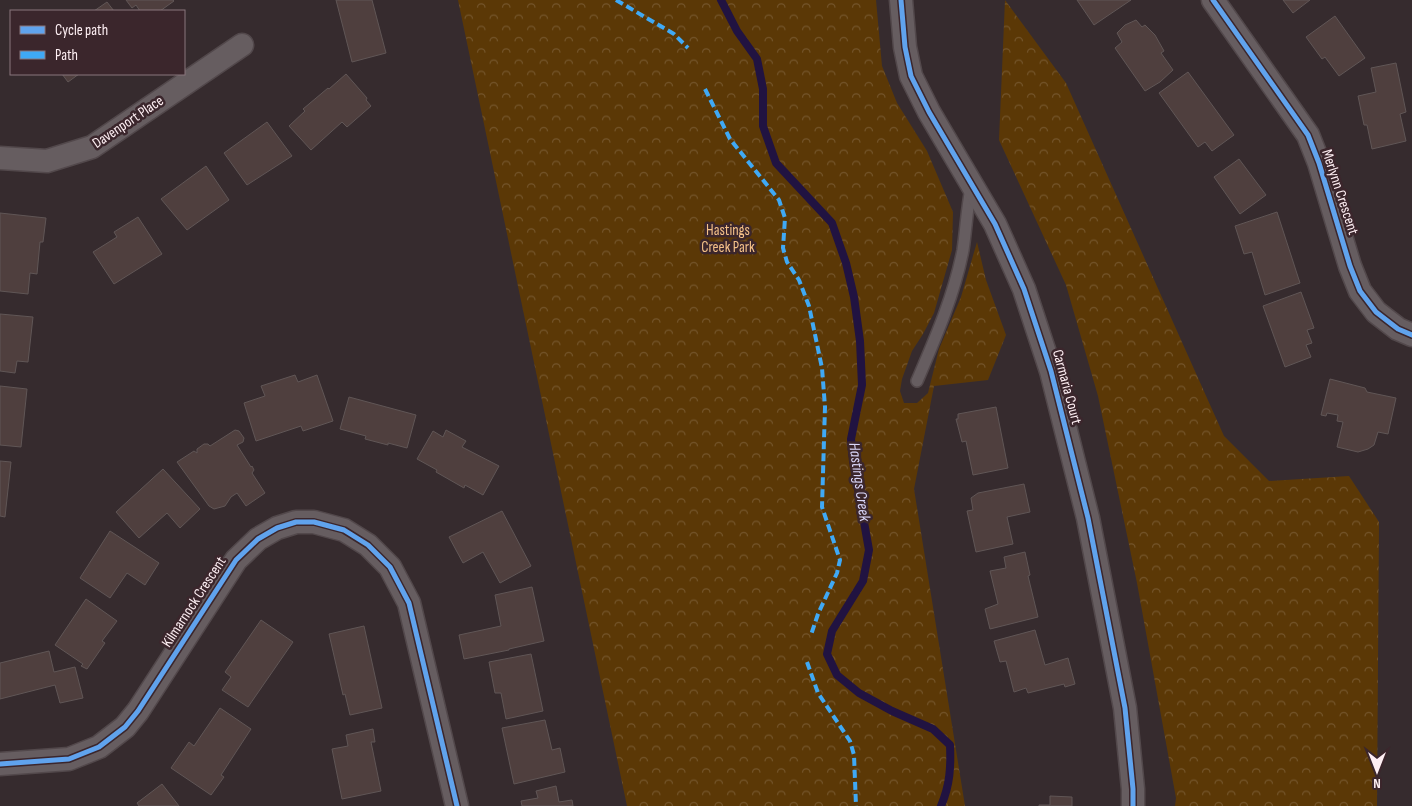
<svg xmlns="http://www.w3.org/2000/svg" width="1412" height="806" font-family="'Sofia Sans Condensed',sans-serif">
  <style>
    .forest { fill: url(#forest-crowns) }
    .lines { fill: none; stroke-linecap: round; stroke-linejoin: round }
    .stream { stroke: #211341; stroke-width: 8 }
    .building { fill: #4f3f3e; stroke: #605656 }
    .lane-casing { stroke: #52484b; stroke-width: 14 }
    .street-casing { stroke: #52484b; stroke-width: 25 }
    .lane { stroke: #665d60; stroke-width: 11 }
    .street { stroke: #665d60; stroke-width: 22 }
    .quiet { stroke: #3fa9f5; stroke-width: 4; stroke-dasharray: 8 4; stroke-linecap: butt }
    .cycleway-casing { stroke: #3b262c; stroke-width: 8 }
    .cycleway { stroke: #60a3ed; stroke-width: 5 }
    .labels { text-anchor: middle; dominant-baseline: central; stroke-width: 5; stroke-linejoin: round; paint-order: stroke }
    .street-label { font-size: 15px; fill: #feeff3; stroke: #3b262c }
    .park-label { font-size: 15px; fill: #f6c289; stroke: #3b262c }
    .water-label { font-size: 16px; font-style: italic; fill: #dad7f9; stroke: #3b262c }
  </style>
  <defs>
    <pattern id="forest-crowns" width="20" height="18" patternUnits="userSpaceOnUse" patternTransform="scale(1.25)"><rect width="20" height="18" fill="#5b3806"/><path d="M2 6a3 3 0 1 1 6 0M12 15a3 3 0 1 1 6 0" fill="none" stroke="#74552b"/></pattern>
  </defs>
  <rect width="100%" height="100%" fill="#362b2e"/>
  <g class="forest">
    <polygon points="458,0 876,0 882,66 897,103 927,151 953,212 952,250 934,313 923,334 912,351 902,379 900,391 904,403 917,403 928,393 939,349 961,297 977,242 986,280 1006,335 988,380 934,386 914,489 965,806 627,806"/>
    <polygon points="1005,0 1066,83 1224,436 1269,481 1349,476 1379,522 1377,806 1175,806 1176,798 1137,583 1098,396 1066,285 999,140"/>
  </g>
  <g class="lines">
    <path class="stream" d="M721 0 737 31 757 59 763 89V126L776 163 832 223 846 263 854 297 860 341 862 385 851 439 853 460 869 550 863 581 832 631 827 654 837 675 859 693 892 711 933 729 950 745C951 767 950 785 941 806"/>
  </g>
  <g class="building">
    <polygon points="126,0 173,0 174,1 160,11 140,11 136,5 132,8"/>
    <polygon points="336,0 372,0 386,53 352,62"/>
    <polygon points="1077,0 1131,0 1094,25"/>
    <polygon points="1283,0 1310,0 1293,13"/>
    <polygon points="107,2 114,11 94,11"/>
    <polygon points="1335,16 1365,58 1339,76 1325,57 1322,59 1306,37"/>
    <polygon points="1136,20 1142,27 1145,25 1155,35 1164,51 1161,53 1173,70 1160,82 1145,91 1115,48 1122,42 1117,33 1125,25"/>
    <polygon points="1396,63 1406,112 1400,114 1406,141 1372,149 1367,125 1364,125 1358,96 1376,92 1371,68"/>
    <polygon points="1188,72 1234,135 1212,151 1205,142 1198,147 1159,93"/>
    <polygon points="62,74 79,74 68,82"/>
    <polygon points="346,74 367,98 366,100 371,106 347,127 342,122 311,150 289,126 305,111 303,109 328,88 329,89"/>
    <polygon points="267,122 292,156 247,185 224,153"/>
    <polygon points="1239,159 1266,195 1240,214 1214,177"/>
    <polygon points="206,166 229,200 187,230 161,199"/>
    <polygon points="1277,212 1300,283 1265,295 1252,252 1244,254 1235,226"/>
    <polygon points="0,213 46,218 43,242 40,242 37,274 30,273 28,294 0,291"/>
    <polygon points="138,217 162,254 114,284 93,252 117,237 114,232"/>
    <polygon points="1301,292 1314,328 1307,330 1312,343 1306,345 1311,357 1285,367 1263,306"/>
    <polygon points="0,314 33,317 28,362 17,361 15,373 0,371"/>
    <polygon points="295,375 298,382 317,375 333,421 303,431 301,426 256,441 244,403 265,396 261,386"/>
    <polygon points="1330,379 1365,388 1367,392 1396,398 1388,434 1378,432 1374,445 1368,449 1358,452 1337,447 1343,422 1337,421 1338,415 1327,413 1326,416 1321,415"/>
    <polygon points="0,386 27,389 21,447 0,445"/>
    <polygon points="349,397 416,415 407,448 388,443 388,445 365,439 366,436 340,429"/>
    <polygon points="996,407 1008,468 973,475 966,441 962,442 956,419 958,419 958,414"/>
    <polygon points="235,430 239,431 244,438 243,442 237,445 251,467 252,466 254,470 252,473 265,493 246,506 237,493 231,497 225,506 214,509 209,506 177,462 194,451 197,453 197,449 204,444 208,444 210,446"/>
    <polygon points="446,430 466,441 462,447 499,466 483,495 465,485 464,488 436,472 437,470 417,459 433,431 443,437"/>
    <polygon points="0,461 11,462 5,517 0,516"/>
    <polygon points="163,469 200,509 180,528 167,513 139,538 116,512"/>
    <polygon points="1024,484 1030,512 1007,517 1013,544 976,552 967,511 973,510 971,498 978,493"/>
    <polygon points="502,511 531,566 500,583 483,552 463,563 449,537"/>
    <polygon points="110,531 159,563 145,585 127,573 110,598 80,578"/>
    <polygon points="1025,552 1030,575 1028,576 1038,617 990,629 985,609 998,604 990,571 1006,568 1004,557"/>
    <polygon points="532,587 544,641 509,649 509,650 464,659 459,635 501,626 495,595"/>
    <polygon points="86,599 117,621 102,641 105,643 87,669 81,666 83,664 55,645"/>
    <polygon points="261,620 293,642 248,707 222,690 231,677 225,672"/>
    <polygon points="364,626 382,708 350,715 345,694 343,695 329,634"/>
    <polygon points="1035,630 1045,665 1068,658 1075,684 1065,687 1064,684 1028,693 1026,688 1014,692 1006,661 1000,662 994,641"/>
    <polygon points="49,651 54,672 75,667 83,698 60,703 55,685 0,699 0,663"/>
    <polygon points="531,654 543,711 506,719 501,693 495,693 489,662"/>
    <polygon points="220,708 251,729 221,775 224,777 211,795 171,768 189,742 194,746"/>
    <polygon points="545,720 552,750 560,748 565,772 514,784 502,728"/>
    <polygon points="373,729 375,742 371,742 381,791 342,799 332,749 348,746 346,735"/>
    <polygon points="162,784 179,806 139,806 137,803"/>
    <polygon points="556,786 559,802 572,800 573,806 522,806 521,801 538,798 536,791"/>
    <polygon points="1050,796 1072,797 1072,806 1039,806 1039,805 1050,805"/>
  </g>
  <g class="lines">
    <g class="lane-casing">
      <path id="lane" d="M917 381C935 339 954 296 963 250 966 230 967 208 971 188"/>
    </g>
    <g class="street-casing">
      <g id="street">
        <polyline points="901,0 905,47 911,76 929,112 995,224 1024,289 1051,371 1088,518 1125,708 1133,789 1133,806"/>
        <polyline points="1213,0 1308,135 1319,163 1350,266 1360,291 1376,312 1398,329 1412,335"/>
        <polyline points="0,158 47,161 92,147 242,45"/>
        <polyline points="0,764 69,759 99,747 125,727 138,711 236,560 258,539 277,528 296,522 314,522 344,530 368,545 390,567 409,603 457,806"/>
      </g>
    </g>
    <use href="#lane" class="lane"/>
    <use href="#street" class="street"/>
    <g class="quiet">
      <polyline points="616,0 674,34 688,48"/>
      <polyline points="705,89 730,139 779,200 785,218 783,248 787,262 799,280 809,306 822,368 825,407 822,507 840,560 837,573 818,614 811,635"/>
      <polyline points="807,662 818,693 850,741 854,755 856,806"/>
    </g>
    <g class="cycleway-casing">
      <g id="cycleway">
        <polyline points="901,0 905,47 911,76 929,112 995,224 1024,289 1051,371 1088,518 1125,708 1133,789 1133,806"/>
        <polyline points="1213,0 1308,135 1319,163 1350,266 1360,291 1376,312 1398,329 1412,335"/>
        <polyline points="0,764 69,759 99,747 125,727 138,711 236,560 258,539 277,528 296,522 314,522 344,530 368,545 390,567 409,603 457,806"/>
      </g>
    </g>
    <use href="#cycleway" class="cycleway"/>
  </g>
  <g class="labels">
    <g class="street-label">
      <text transform="translate(128 122) rotate(-34)">Davenport Place</text>
      <text transform="translate(1340 192) rotate(72)">Merlynn Crescent</text>
      <text transform="translate(1067 387) rotate(75)">Carmaria Court</text>
      <text transform="translate(194 602) rotate(-57)">Kilmarnock Crescent</text>
    </g>
    <g class="park-label">
      <text x="728" y="230">Hastings<tspan x="728" dy="17">Creek Park</tspan></text>
    </g>
    <g class="water-label">
      <text transform="translate(859 482) rotate(82)">Hastings Creek</text>
    </g>
  </g>
  <rect x="10" y="10" width="175" height="65" fill="#3b262c" stroke="#89767c"/>
  <rect x="20" y="26" width="25" height="8" fill="#60a3ed" stroke="#89767c"/>
  <text x="55" y="35" font-size="15" fill="#feeff3">Cycle path</text>
  <rect x="20" y="51" width="25" height="8" fill="#3fa9f5" stroke="#89767c"/>
  <text x="55" y="60" font-size="15" fill="#feeff3">Path</text>
  <g transform="translate(1377 771) rotate(180)" stroke="#3b262c" stroke-width="4" paint-order="stroke">
  <path d="M0-4L9 19L0 12L-9 19Z" fill="#feeff3"/>
  <text y="-8" font-size="14" font-weight="bold" text-anchor="middle" fill="#feeff3">N</text>
  </g>
</svg>
